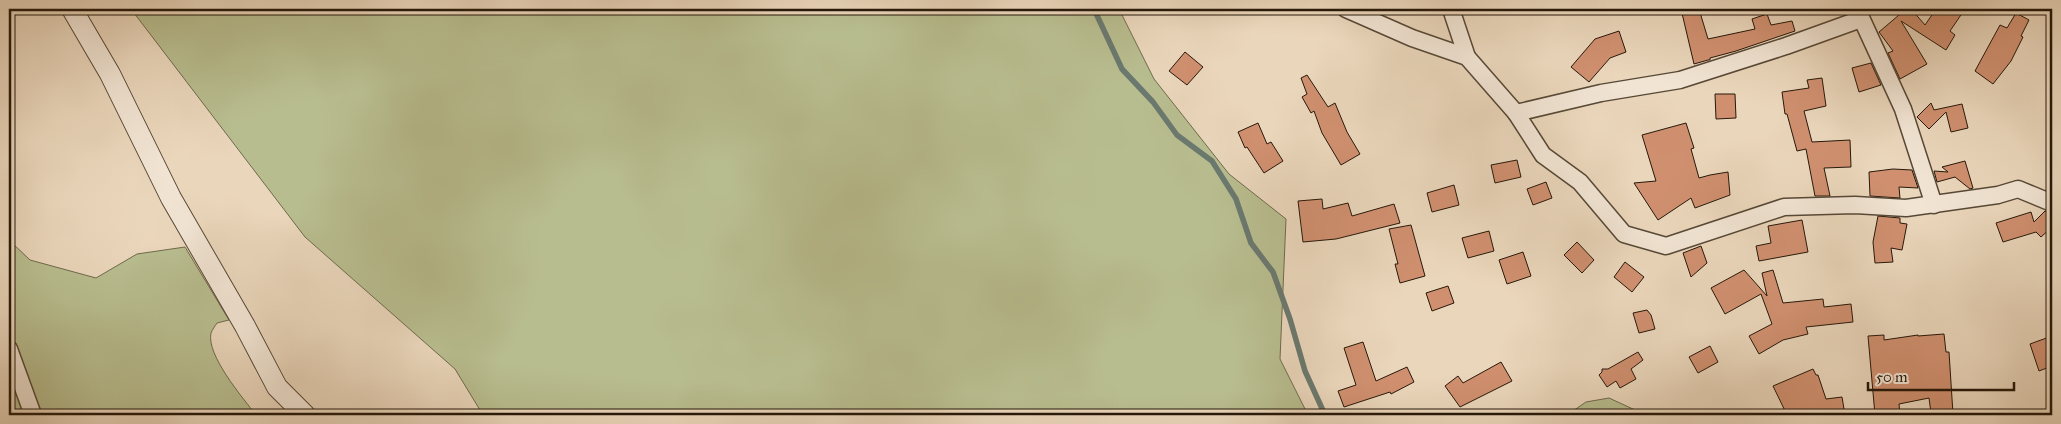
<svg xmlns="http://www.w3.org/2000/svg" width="2061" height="424" font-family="'IM FELL Great Primer',serif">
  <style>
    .green { fill: #b8bd8f; stroke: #6f6a4c }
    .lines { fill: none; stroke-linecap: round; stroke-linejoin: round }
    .stream { stroke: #6a796f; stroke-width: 5.5 }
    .building { fill: #d09070; stroke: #26180a }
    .minor-casing { stroke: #574836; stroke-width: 19 }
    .tertiary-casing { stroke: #574836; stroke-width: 22 }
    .minor { stroke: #f1e4d3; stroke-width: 16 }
    .tertiary { stroke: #f1e4d3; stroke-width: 20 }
  </style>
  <rect width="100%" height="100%" fill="#ead6bb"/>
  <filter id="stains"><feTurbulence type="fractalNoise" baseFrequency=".004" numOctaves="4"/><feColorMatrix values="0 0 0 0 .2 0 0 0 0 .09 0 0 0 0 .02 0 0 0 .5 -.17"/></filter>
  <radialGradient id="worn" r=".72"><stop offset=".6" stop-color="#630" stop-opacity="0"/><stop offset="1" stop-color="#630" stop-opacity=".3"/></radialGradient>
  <g class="green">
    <polygon points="131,9 1119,9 1154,79 1229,174 1286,219 1280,359 1308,415 483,415 455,369 305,237"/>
    <path d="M9 240 30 260 96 278 137 254 185 247 229 320 217 323C215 326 212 330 211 333 206 355 243 398 256 415H9Z"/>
    <polygon points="1609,398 1646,415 1567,415 1586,402"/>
  </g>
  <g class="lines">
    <polyline class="stream" points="1094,9 1122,69 1153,102 1177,135 1212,161 1236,199 1251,243 1273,272 1290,319 1305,371 1325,415"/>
  </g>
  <g class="building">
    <polygon points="1681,9 1699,9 1708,39 1755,29 1752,19 1767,14 1771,25 1792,21 1795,31 1736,51 1710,58 1710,60 1708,60 1694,64"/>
    <polygon points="1906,9 1911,9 1925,25 1936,9 1965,9 1950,31 1955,35 1946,50 1901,21 1927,64 1900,79 1888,53 1893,51 1879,32"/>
    <polygon points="2016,13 2029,20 2021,36 2023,37 2011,61 1993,84 1975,71 2000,25 2007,28"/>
    <polygon points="1619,31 1626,52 1610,58 1589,82 1571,67 1595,39"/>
    <polygon points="1185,52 1203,67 1187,85 1169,71"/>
    <polygon points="1871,63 1881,85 1859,92 1852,68"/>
    <polygon points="1307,75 1328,107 1335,103 1347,132 1360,154 1341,165 1322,133 1314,111 1311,113 1302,97 1307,94 1301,78"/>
    <polygon points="1822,78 1826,106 1804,111 1812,142 1850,140 1851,167 1824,168 1830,196 1815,196 1806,149 1797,151 1787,114 1785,114 1782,92 1809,88 1807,80"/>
    <polygon points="1715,94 1735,94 1736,118 1716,119"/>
    <polygon points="1931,103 1934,110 1962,104 1968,128 1951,132 1946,112 1929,129 1917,117"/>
    <polygon points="1258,123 1267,144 1271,142 1283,161 1264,173 1247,147 1245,148 1238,132"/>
    <polygon points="1686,123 1694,148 1691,149 1699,178 1710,175 1728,172 1730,195 1695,208 1691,198 1658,220 1634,183 1656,181 1642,135"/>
    <polygon points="1517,160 1521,177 1495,183 1491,165"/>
    <polygon points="1965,161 1973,188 1970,189 1955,177 1937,182 1934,171 1948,172 1942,167"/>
    <polygon points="1893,169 1912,170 1918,188 1899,187 1900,198 1870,196 1869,172"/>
    <polygon points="1546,182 1552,198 1533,205 1527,189"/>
    <polygon points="1454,185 1459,205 1432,212 1427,193"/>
    <polygon points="1322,199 1323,209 1348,203 1352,216 1394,204 1400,223 1336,239 1303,242 1298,201"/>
    <polygon points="2045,211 2052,213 2052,227 2041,237 2036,232 2003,242 1996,223 2031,212 2034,222"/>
    <polygon points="1878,216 1900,218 1900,223 1907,224 1902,250 1891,248 1893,262 1875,263 1873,242"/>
    <polygon points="1802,220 1808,252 1759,261 1756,246 1771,243 1768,226"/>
    <polygon points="1411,225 1425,276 1400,283 1395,264 1398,264 1389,229"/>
    <polygon points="1489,231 1494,251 1468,258 1462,238"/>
    <polygon points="1577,242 1594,260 1582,273 1564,255"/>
    <polygon points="1701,246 1707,263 1691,277 1683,253"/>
    <polygon points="1523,252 1531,276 1507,284 1499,260"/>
    <polygon points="1625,262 1644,277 1632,292 1614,277"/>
    <polygon points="1744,270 1767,296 1762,273 1773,270 1783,303 1823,299 1824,307 1851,304 1853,322 1806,327 1808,334 1783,340 1759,354 1749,336 1772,324 1761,294 1725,314 1711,288"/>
    <polygon points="1448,286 1454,303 1432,311 1426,293"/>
    <polygon points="1647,310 1651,315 1655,329 1639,333 1633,313"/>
    <polygon points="1944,334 1946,352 1949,352 1953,414 1931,413 1929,398 1899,404 1900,415 1875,415 1868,336 1884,335 1884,340 1918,335 1918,336"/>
    <polygon points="2052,336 2052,366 2039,371 2030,344"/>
    <polygon points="1363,342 1376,381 1407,367 1414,382 1391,394 1390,392 1344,407 1338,391 1356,385 1344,348"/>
    <polygon points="1710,346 1718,362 1698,373 1689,357"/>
    <polygon points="1638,352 1643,360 1631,369 1636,379 1620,388 1616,381 1607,387 1599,375 1602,372 1602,369 1608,369"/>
    <polygon points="1501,362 1512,381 1460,407 1445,386 1458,376 1463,383"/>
    <polygon points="1813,369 1816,375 1818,375 1826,399 1842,397 1845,415 1787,415 1773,386"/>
  </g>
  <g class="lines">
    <g class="minor-casing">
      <g id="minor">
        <polyline points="1346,9 1412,38 1467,57 1516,113 1543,155 1580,182 1624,234 1666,246 1784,207 1855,205 1906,208 1998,195 2018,189 2052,203"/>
        <polyline points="1451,9 1467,57"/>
        <polyline points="1858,11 1903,109 1934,205"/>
        <polyline points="1516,113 1601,93 1680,80 1786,46 1861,19"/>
        <polyline points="9,349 33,415"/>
      </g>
    </g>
    <g class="tertiary-casing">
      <polyline id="tertiary" points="72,9 110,74 171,198 245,326 277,387 305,415"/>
    </g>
    <use href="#minor" class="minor"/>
    <use href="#tertiary" class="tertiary"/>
  </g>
  <rect width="2061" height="424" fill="none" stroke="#ead6bb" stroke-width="30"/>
  <rect x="10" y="10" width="2041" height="404" fill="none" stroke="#26180a" stroke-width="2.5"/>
  <rect x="15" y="15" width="2031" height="394" fill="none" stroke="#26180a"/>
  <path d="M1868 382v8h146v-8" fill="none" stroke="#26180a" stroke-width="2.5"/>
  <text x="1876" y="382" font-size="15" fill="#26180a" stroke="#f1e4d3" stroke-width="4" paint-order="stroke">50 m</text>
  <rect width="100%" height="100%" filter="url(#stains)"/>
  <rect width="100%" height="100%" fill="url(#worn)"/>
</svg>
